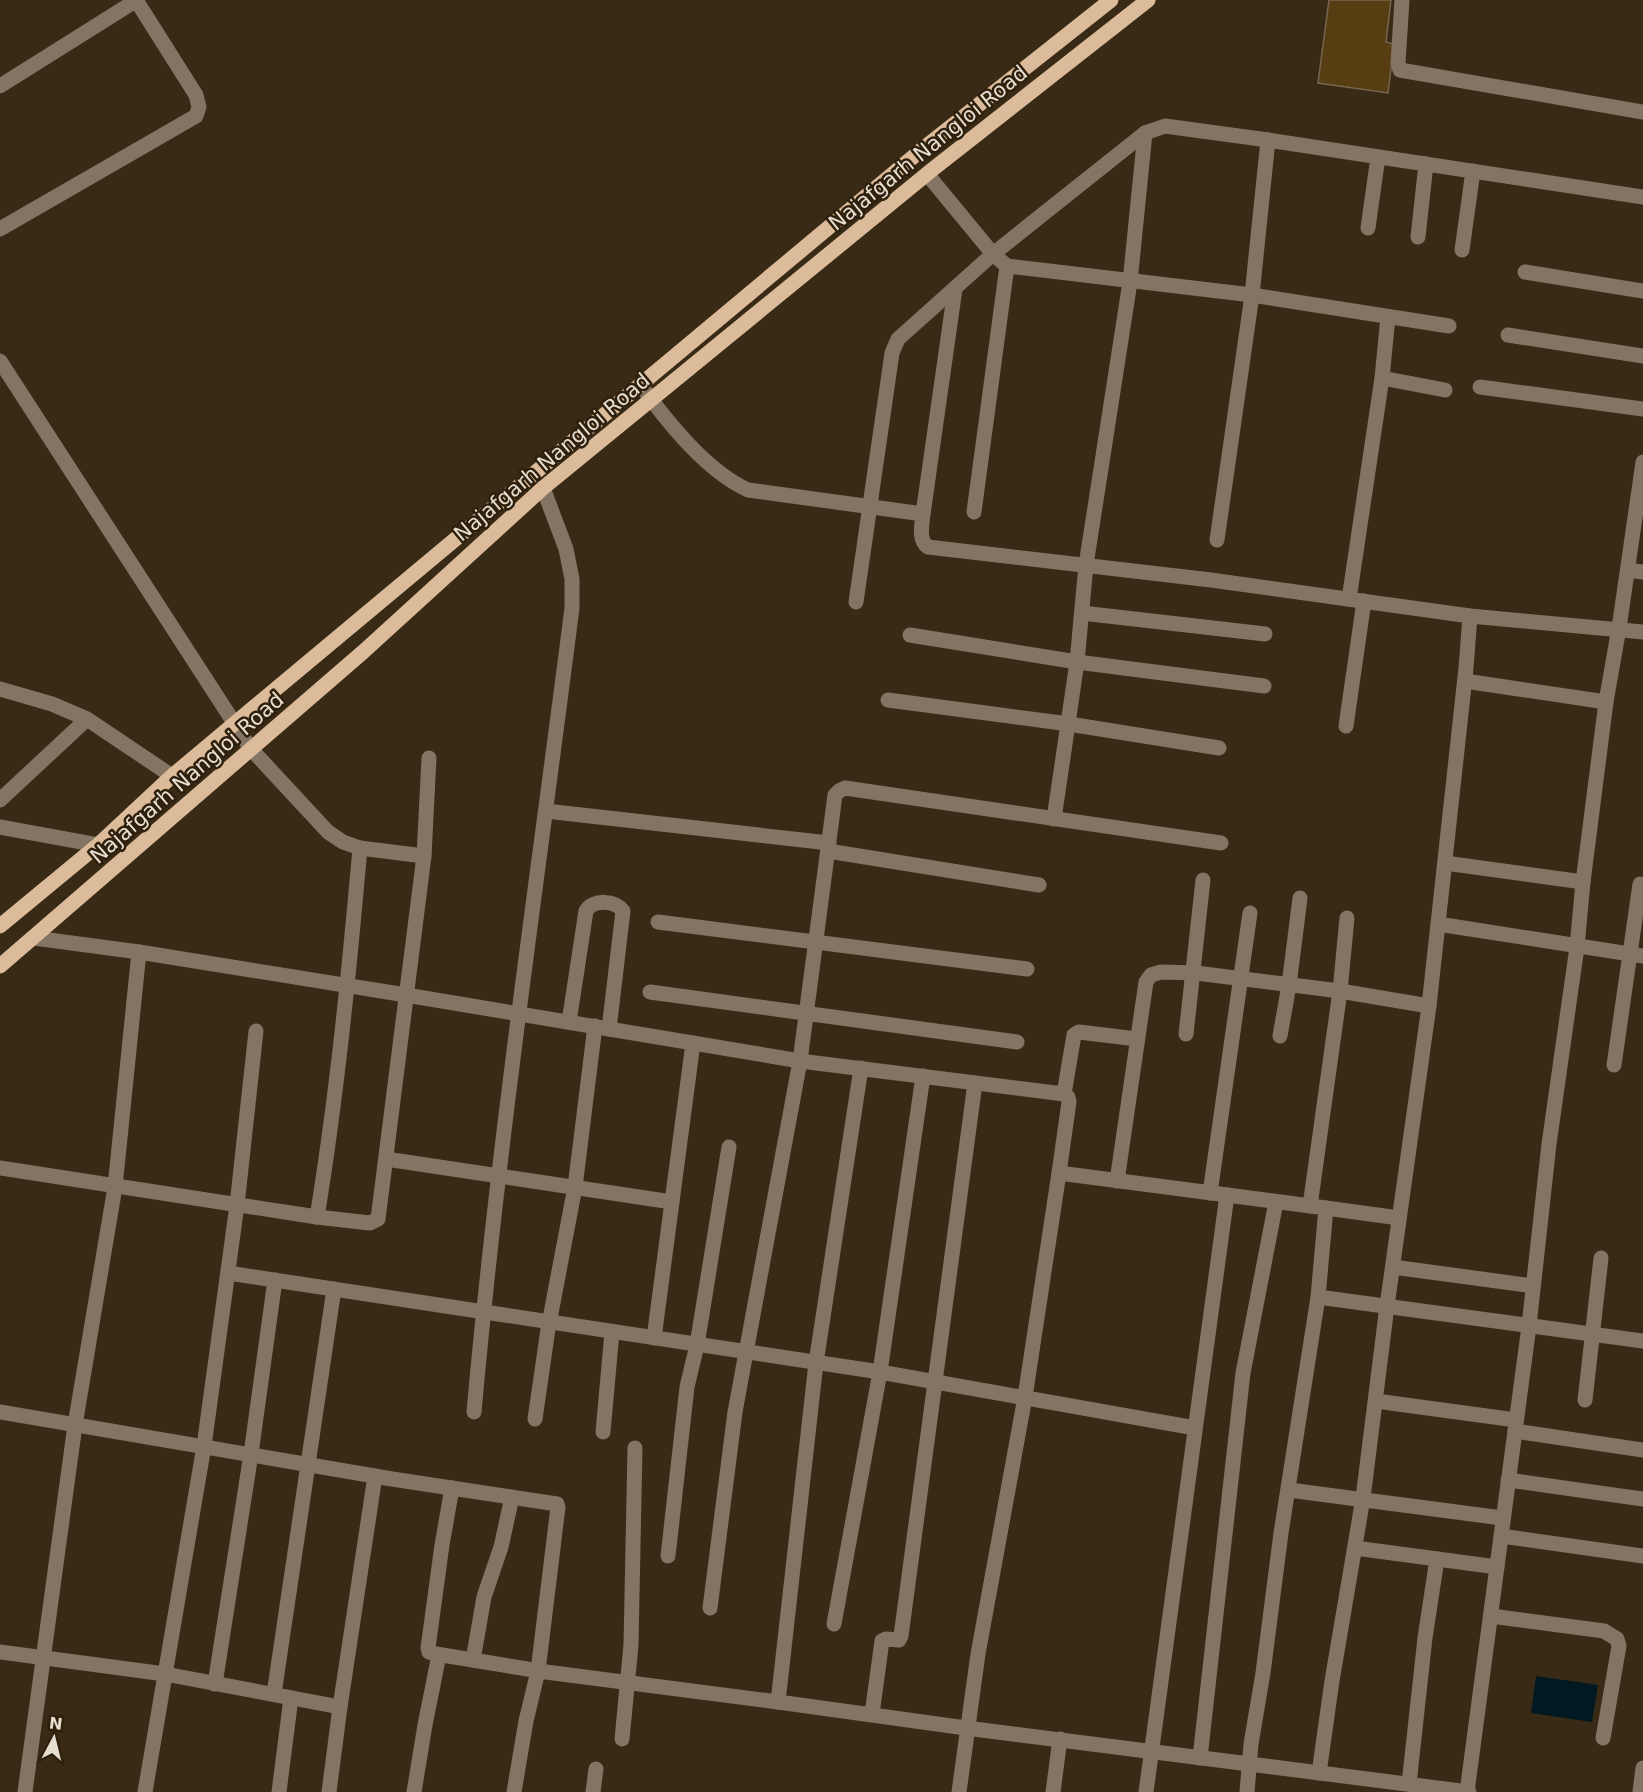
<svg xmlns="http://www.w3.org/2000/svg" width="1643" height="1792" font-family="'DejaVu Sans',sans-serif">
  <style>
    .water { fill: #001922 }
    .building { fill: #573d12; stroke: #766650; stroke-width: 1.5 }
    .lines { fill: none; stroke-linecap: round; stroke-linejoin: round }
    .minor { stroke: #837464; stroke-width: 15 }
    .major { stroke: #dbbb9a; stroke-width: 15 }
    .labels { text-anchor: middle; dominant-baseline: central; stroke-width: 5; stroke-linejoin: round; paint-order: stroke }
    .street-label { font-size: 21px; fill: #e7ded2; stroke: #2e200b }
  </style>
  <rect width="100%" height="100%" fill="#382a15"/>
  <polygon class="water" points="1536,1676 1598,1685 1592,1722 1531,1713"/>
  <polygon class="building" points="1329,0 1391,0 1386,42 1394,44 1388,93 1318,83"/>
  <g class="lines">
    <g class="minor">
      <polyline points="1402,0 1398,63 1400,70 1643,112"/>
      <polyline points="0,86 137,0"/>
      <polyline points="927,174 993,254 1007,266 1252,295 1449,326"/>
      <polyline points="1368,228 1378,157"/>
      <polyline points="0,229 196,116 199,107 196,95 136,0"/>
      <polyline points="1418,237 1426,164"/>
      <polyline points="1462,250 1473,171"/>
      <polyline points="1525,272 1643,291"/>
      <polyline points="1508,335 1643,356"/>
      <path d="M0 361 251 749 328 832 343 842 360 848C349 972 337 1095 317 1217"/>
      <polyline points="1382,378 1445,390"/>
      <path d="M640 384C667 422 706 471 748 490L923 514C922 525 918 540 928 547L1211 580 1470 616 1643 632"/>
      <polyline points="1480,387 1643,409"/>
      <polyline points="974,512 1007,266"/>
      <polyline points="923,514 955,289"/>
      <polyline points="1217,540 1252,295 1268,140"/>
      <polyline points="1628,570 1643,572"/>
      <polyline points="1349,599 1382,378 1388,317"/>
      <polyline points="856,602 892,353 898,339 993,254 1145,133 1165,126 1268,140 1643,197"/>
      <polyline points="1082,613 1265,634"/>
      <polyline points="910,635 1077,662 1264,686"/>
      <polyline points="1465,681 1606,702"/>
      <polyline points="0,689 52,704 87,719 172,776"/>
      <polyline points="888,700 1069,724 1219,748"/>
      <polyline points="1346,726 1364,601"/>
      <polyline points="0,800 87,719"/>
      <polyline points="546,811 829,843"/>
      <polyline points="1054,819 1077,662 1086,565 1130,282 1145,133"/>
      <polyline points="0,827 98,845"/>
      <polyline points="360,848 424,856"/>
      <polyline points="828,851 1039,885"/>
      <polyline points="1445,863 1583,882"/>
      <polyline points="658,922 1027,969"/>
      <polyline points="1438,924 1643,956"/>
      <polyline points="34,938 139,952 406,995 800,1061 835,795 839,791 845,788 1221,843"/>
      <polyline points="650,992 1017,1042"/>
      <polyline points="1429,1006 1466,668 1470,616"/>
      <path d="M569 1022 586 911C593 899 615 900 623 911L609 1029"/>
      <polyline points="1186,1034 1203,880"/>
      <polyline points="1280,1036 1289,985 1300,898"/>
      <polyline points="1614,1065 1640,884"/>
      <polyline points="861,1068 816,1363 778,1702 966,1728 1469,1792"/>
      <polyline points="1064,1094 1074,1035 1079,1032 1137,1039"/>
      <polyline points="386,1159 672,1202"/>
      <polyline points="0,1168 317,1217 370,1223 378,1219 424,856 429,758"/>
      <polyline points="1117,1181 1146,982 1151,975 1161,972 1196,973 1340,991 1429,1006 1387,1306 1363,1498 1332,1681 1319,1773"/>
      <polyline points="1210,1193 1250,913"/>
      <polyline points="1310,1206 1340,991 1347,918"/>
      <polyline points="1326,1208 1399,1218"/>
      <polyline points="1393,1267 1533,1286"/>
      <polyline points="228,1273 880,1372 1195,1428"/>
      <polyline points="654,1338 693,1043"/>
      <polyline points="1585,1400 1601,1258"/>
      <polyline points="1376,1401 1516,1420"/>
      <polyline points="0,1412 392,1479 557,1504 558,1507 538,1671 526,1721 514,1792"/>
      <path d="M474 1412C498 1143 538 876 572 608V579L566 549 543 488"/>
      <polyline points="535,1419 548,1329 575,1187 595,1026"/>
      <polyline points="1515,1431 1643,1450"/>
      <polyline points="603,1432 612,1332"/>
      <polyline points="1508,1480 1643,1499"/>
      <polyline points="452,1488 442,1545 428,1648 429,1652 436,1654 546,1672 778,1702"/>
      <polyline points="1289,1490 1502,1518"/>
      <polyline points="1501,1536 1643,1556"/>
      <polyline points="1355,1548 1497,1567"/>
      <polyline points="668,1556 687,1387 697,1345 729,1147"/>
      <polyline points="710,1608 735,1412 800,1061 1064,1094 1068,1097 1069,1102 1059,1173 1326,1208 1318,1297 1643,1341"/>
      <polyline points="1491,1616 1604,1631 1617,1639 1619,1646 1603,1738"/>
      <polyline points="834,1624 880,1372 923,1076"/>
      <polyline points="0,1652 165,1674 340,1707 329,1792"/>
      <polyline points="473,1660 484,1597 501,1547 512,1497"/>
      <polyline points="215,1684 251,1454 275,1280"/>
      <polyline points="274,1694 334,1289"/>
      <polyline points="340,1707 375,1476"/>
      <polyline points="872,1714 882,1641 886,1639 899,1640 901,1636 975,1083"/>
      <polyline points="622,1739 631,1645 635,1448"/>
      <polyline points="1200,1758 1243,1373 1276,1202"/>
      <polyline points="1409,1784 1425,1638 1437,1559"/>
      <polyline points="25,1792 75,1425 115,1187 139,952"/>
      <polyline points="145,1792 204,1446 237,1205 256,1031"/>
      <polyline points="279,1792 291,1698"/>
      <polyline points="414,1792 425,1725 439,1655"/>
      <polyline points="593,1792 596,1769"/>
      <polyline points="959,1792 978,1654 1025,1397 1059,1173"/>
      <polyline points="1053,1792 1060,1739"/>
      <polyline points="1146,1792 1227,1195"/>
      <polyline points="1247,1792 1251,1744 1263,1673 1281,1533 1318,1297"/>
      <polyline points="1467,1792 1529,1326 1549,1144 1577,947 1583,882 1606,702 1619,628 1643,462"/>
      <polyline points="1640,1792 1643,1768"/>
    </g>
    <g class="major">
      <polyline points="0,926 98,845 172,776 234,724 919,152 1111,0"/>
      <polyline points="0,966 363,652 543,488 933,169 1148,0"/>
    </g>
  </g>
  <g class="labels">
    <g class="street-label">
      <text transform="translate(928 148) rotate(-39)">Najafgarh Nangloi Road</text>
      <text transform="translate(552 457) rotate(-40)">Najafgarh Nangloi Road</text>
      <text transform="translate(187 778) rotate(-41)">Najafgarh Nangloi Road</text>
    </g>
  </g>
  <g transform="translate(54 1738) rotate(7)" stroke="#2e200b" stroke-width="4.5" paint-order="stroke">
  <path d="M0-4.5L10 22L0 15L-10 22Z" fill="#e7ded2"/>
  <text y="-9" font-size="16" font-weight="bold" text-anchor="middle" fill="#e7ded2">N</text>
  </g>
</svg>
